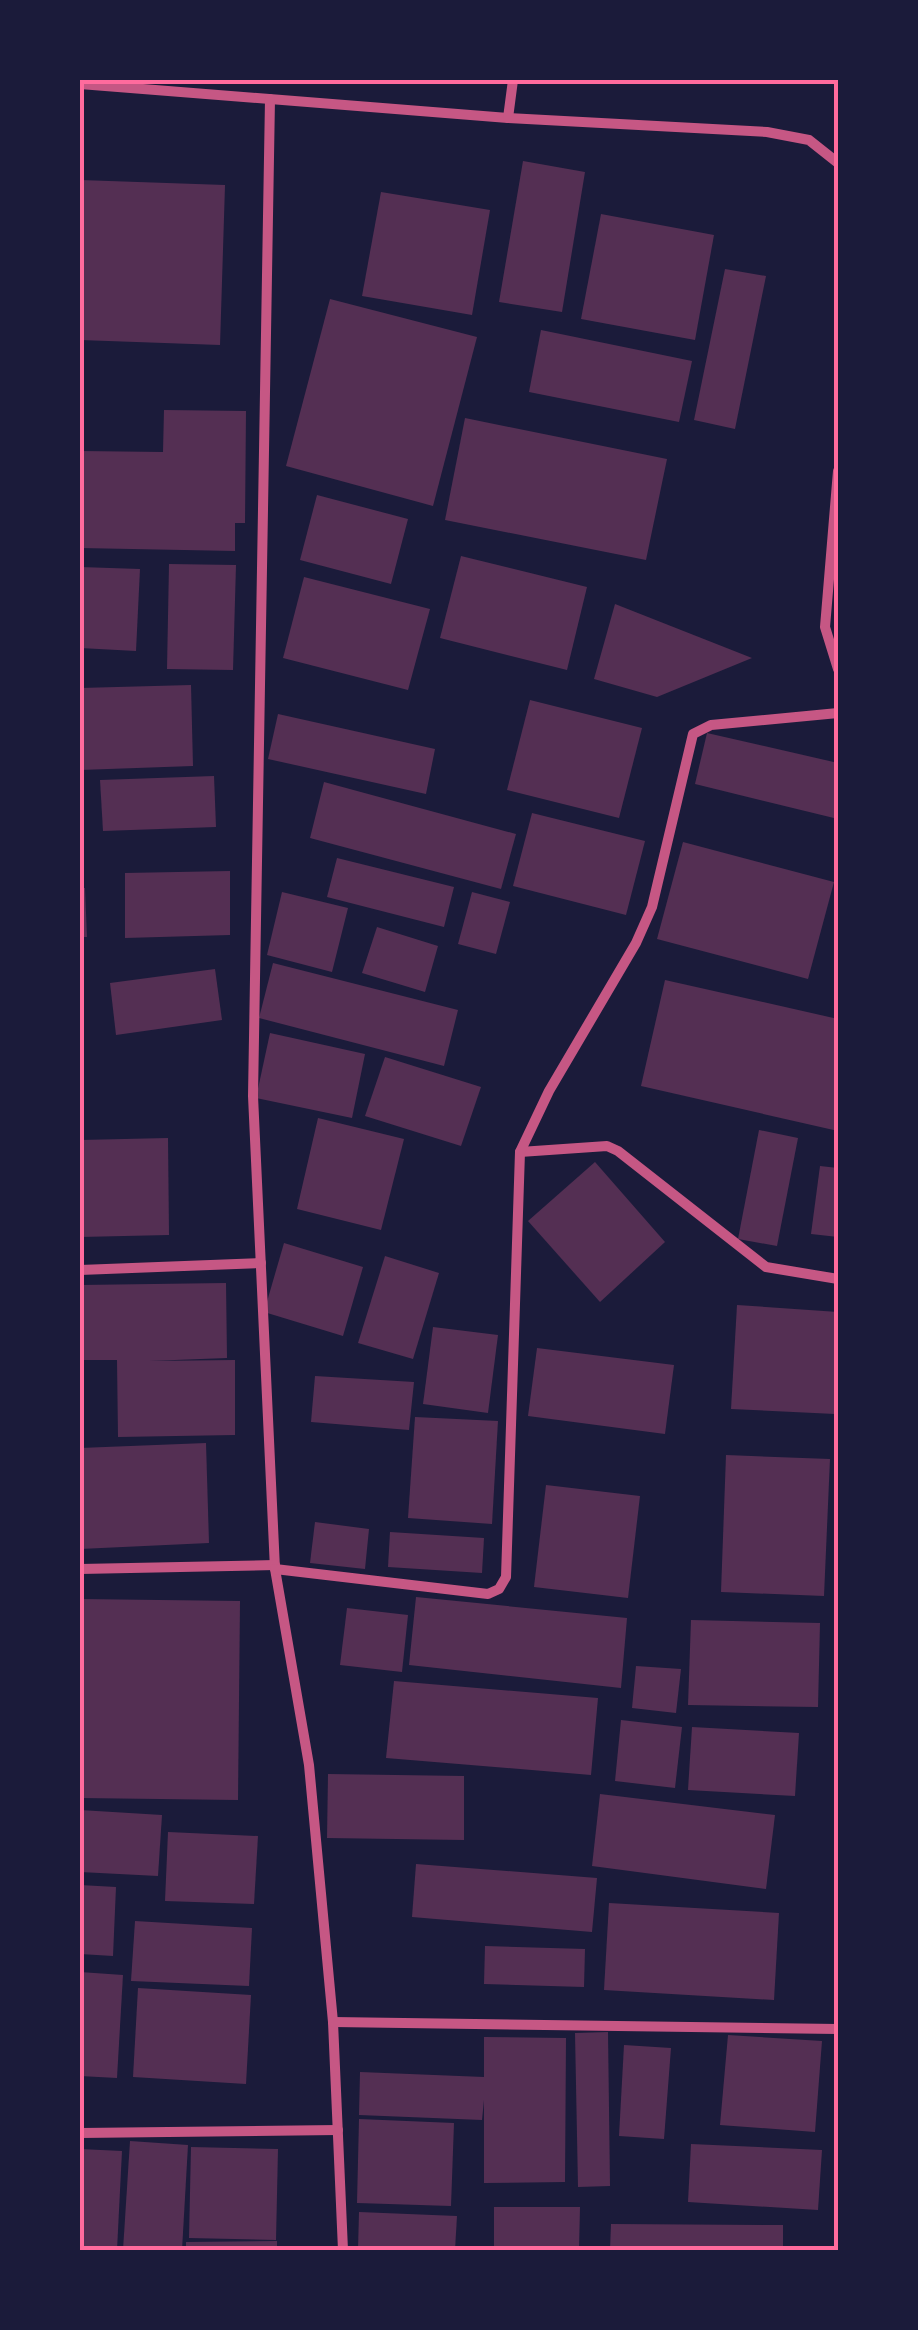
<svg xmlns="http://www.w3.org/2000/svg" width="918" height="2330" font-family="'DM Sans',sans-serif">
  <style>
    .building { fill: #542f53 }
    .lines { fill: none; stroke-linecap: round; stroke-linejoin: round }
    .minor { stroke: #c65784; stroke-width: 10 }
    .neatline { fill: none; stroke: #ff6b9d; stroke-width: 4 }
  </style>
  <rect width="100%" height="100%" fill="#1b1b3a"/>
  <g class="building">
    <polygon points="523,161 585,172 562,312 499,302"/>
    <polygon points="80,180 225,185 220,345 80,340"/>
    <polygon points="381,192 490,210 472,315 362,296"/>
    <polygon points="601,214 714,235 695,340 581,319"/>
    <polygon points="725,269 766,276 735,429 694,420"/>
    <polygon points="330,299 477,337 433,506 286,466"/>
    <polygon points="541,330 692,361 679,422 529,392"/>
    <polygon points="164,410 246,411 245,523 235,523 235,551 80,548 80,451 163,452"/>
    <polygon points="465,418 667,459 646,560 445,520"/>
    <polygon points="317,495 408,519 391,584 300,560"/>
    <polygon points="461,556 587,587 567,670 440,638"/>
    <polygon points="169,564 236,565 233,670 167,669"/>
    <polygon points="80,567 140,569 136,651 80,648"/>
    <polygon points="304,577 430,609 408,690 283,658"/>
    <polygon points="615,604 752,658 657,697 594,679"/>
    <polygon points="191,685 193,766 80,770 80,688"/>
    <polygon points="530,700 642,728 619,818 507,790"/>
    <polygon points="278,714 435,749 426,794 268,759"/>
    <polygon points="707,733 838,763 838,819 695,784"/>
    <polygon points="214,776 216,827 103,831 100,780"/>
    <polygon points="324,782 516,834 501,889 310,838"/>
    <polygon points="532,813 645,841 626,915 513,886"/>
    <polygon points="683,842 834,882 808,979 657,939"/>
    <polygon points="337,858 454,887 444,927 327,897"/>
    <polygon points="230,871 230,935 125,938 125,873"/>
    <polygon points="80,888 85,888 87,937 80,937"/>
    <polygon points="282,892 348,908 332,972 267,955"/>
    <polygon points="472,892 510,902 496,954 458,944"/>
    <polygon points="377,927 438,946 425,992 362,973"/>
    <polygon points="273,963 458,1010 444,1066 259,1018"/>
    <polygon points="215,969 222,1020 116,1035 110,983"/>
    <polygon points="665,980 838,1019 838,1131 641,1086"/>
    <polygon points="270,1033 365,1054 352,1118 256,1098"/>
    <polygon points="385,1057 481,1087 461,1146 365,1116"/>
    <polygon points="318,1118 404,1139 381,1230 297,1209"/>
    <polygon points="759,1130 798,1138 777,1246 738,1239"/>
    <polygon points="168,1138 169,1235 80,1237 80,1140"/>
    <polygon points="595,1162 665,1242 600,1302 528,1221"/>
    <polygon points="820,1166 838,1168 838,1237 811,1234"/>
    <polygon points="284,1243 363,1267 343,1336 264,1312"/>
    <polygon points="385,1256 439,1273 413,1359 358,1343"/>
    <polygon points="226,1283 227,1358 149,1361 235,1360 235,1435 118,1437 117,1360 80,1360 80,1285"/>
    <polygon points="737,1305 838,1312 835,1414 731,1409"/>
    <polygon points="433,1327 498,1335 488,1413 423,1404"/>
    <polygon points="537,1348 674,1365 665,1434 528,1416"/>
    <polygon points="315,1376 414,1382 409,1430 311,1422"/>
    <polygon points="415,1417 498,1421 492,1524 408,1518"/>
    <polygon points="206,1443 209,1543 80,1549 80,1448"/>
    <polygon points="726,1455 830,1459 824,1596 721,1592"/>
    <polygon points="546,1485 640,1496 628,1598 534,1587"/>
    <polygon points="315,1522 369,1529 365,1569 310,1563"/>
    <polygon points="390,1532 484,1538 482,1573 388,1567"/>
    <polygon points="416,1597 627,1618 621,1688 409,1665"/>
    <polygon points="80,1599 240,1601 238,1800 80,1798"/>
    <polygon points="347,1608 408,1615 402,1672 340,1665"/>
    <polygon points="691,1620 820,1623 818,1707 688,1705"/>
    <polygon points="636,1666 681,1669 676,1713 632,1708"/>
    <polygon points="394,1681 598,1698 591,1775 386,1758"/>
    <polygon points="621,1720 682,1727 675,1788 615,1781"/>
    <polygon points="692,1727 799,1733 795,1796 688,1790"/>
    <polygon points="328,1774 464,1776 464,1840 327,1838"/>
    <polygon points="600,1794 775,1815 766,1889 592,1866"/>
    <polygon points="80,1810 162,1815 158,1876 80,1872"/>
    <polygon points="168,1832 258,1836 254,1904 165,1901"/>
    <polygon points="416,1864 597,1878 592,1932 412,1917"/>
    <polygon points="80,1885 116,1887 113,1956 80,1954"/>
    <polygon points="609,1903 779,1913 774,2000 604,1990"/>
    <polygon points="135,1921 252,1928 249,1986 131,1981"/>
    <polygon points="485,1946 585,1949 584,1987 484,1984"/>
    <polygon points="80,1972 123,1975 117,2078 80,2076"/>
    <polygon points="138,1988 251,1995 246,2084 133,2077"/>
    <polygon points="608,2032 610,2186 578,2187 575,2033"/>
    <polygon points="728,2035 822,2041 815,2132 720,2125"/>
    <polygon points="484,2037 566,2038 565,2182 484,2183 484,2100 482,2120 359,2115 360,2072 484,2077"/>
    <polygon points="624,2045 671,2048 664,2139 619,2136"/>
    <polygon points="359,2119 454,2123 451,2206 357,2203"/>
    <polygon points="130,2141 188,2145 182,2250 123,2250"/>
    <polygon points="691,2144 822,2150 818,2210 688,2202"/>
    <polygon points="191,2147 278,2149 276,2240 189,2238"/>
    <polygon points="80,2149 122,2151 117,2250 80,2250"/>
    <polygon points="494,2207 580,2207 579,2250 494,2250"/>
    <polygon points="359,2212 457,2216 455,2250 358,2250"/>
    <polygon points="611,2224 783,2225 783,2250 610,2250"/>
    <polygon points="277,2241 277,2250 186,2250 186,2242"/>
  </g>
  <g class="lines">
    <g class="minor">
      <polyline points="80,84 508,118 767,132 809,140 838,163"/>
      <polyline points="270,99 253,1096 275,1569 309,1765 333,2022 343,2250"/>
      <polyline points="508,118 513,80"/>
      <polyline points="838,471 825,627 838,669"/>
      <polyline points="520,1152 607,1146 618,1151 766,1267 838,1279"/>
      <polyline points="80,1270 261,1263"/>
      <polyline points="80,1569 275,1565"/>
      <polyline points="275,1569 488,1594 499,1589 506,1577 520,1152 549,1091 636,943 652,907 693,734 711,725 838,713"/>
      <polyline points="333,2022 838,2029"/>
      <polyline points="80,2133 338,2130"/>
    </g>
  </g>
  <rect width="918" height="2330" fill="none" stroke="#1b1b3a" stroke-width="165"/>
  <rect x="82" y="82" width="754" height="2166" class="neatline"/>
</svg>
